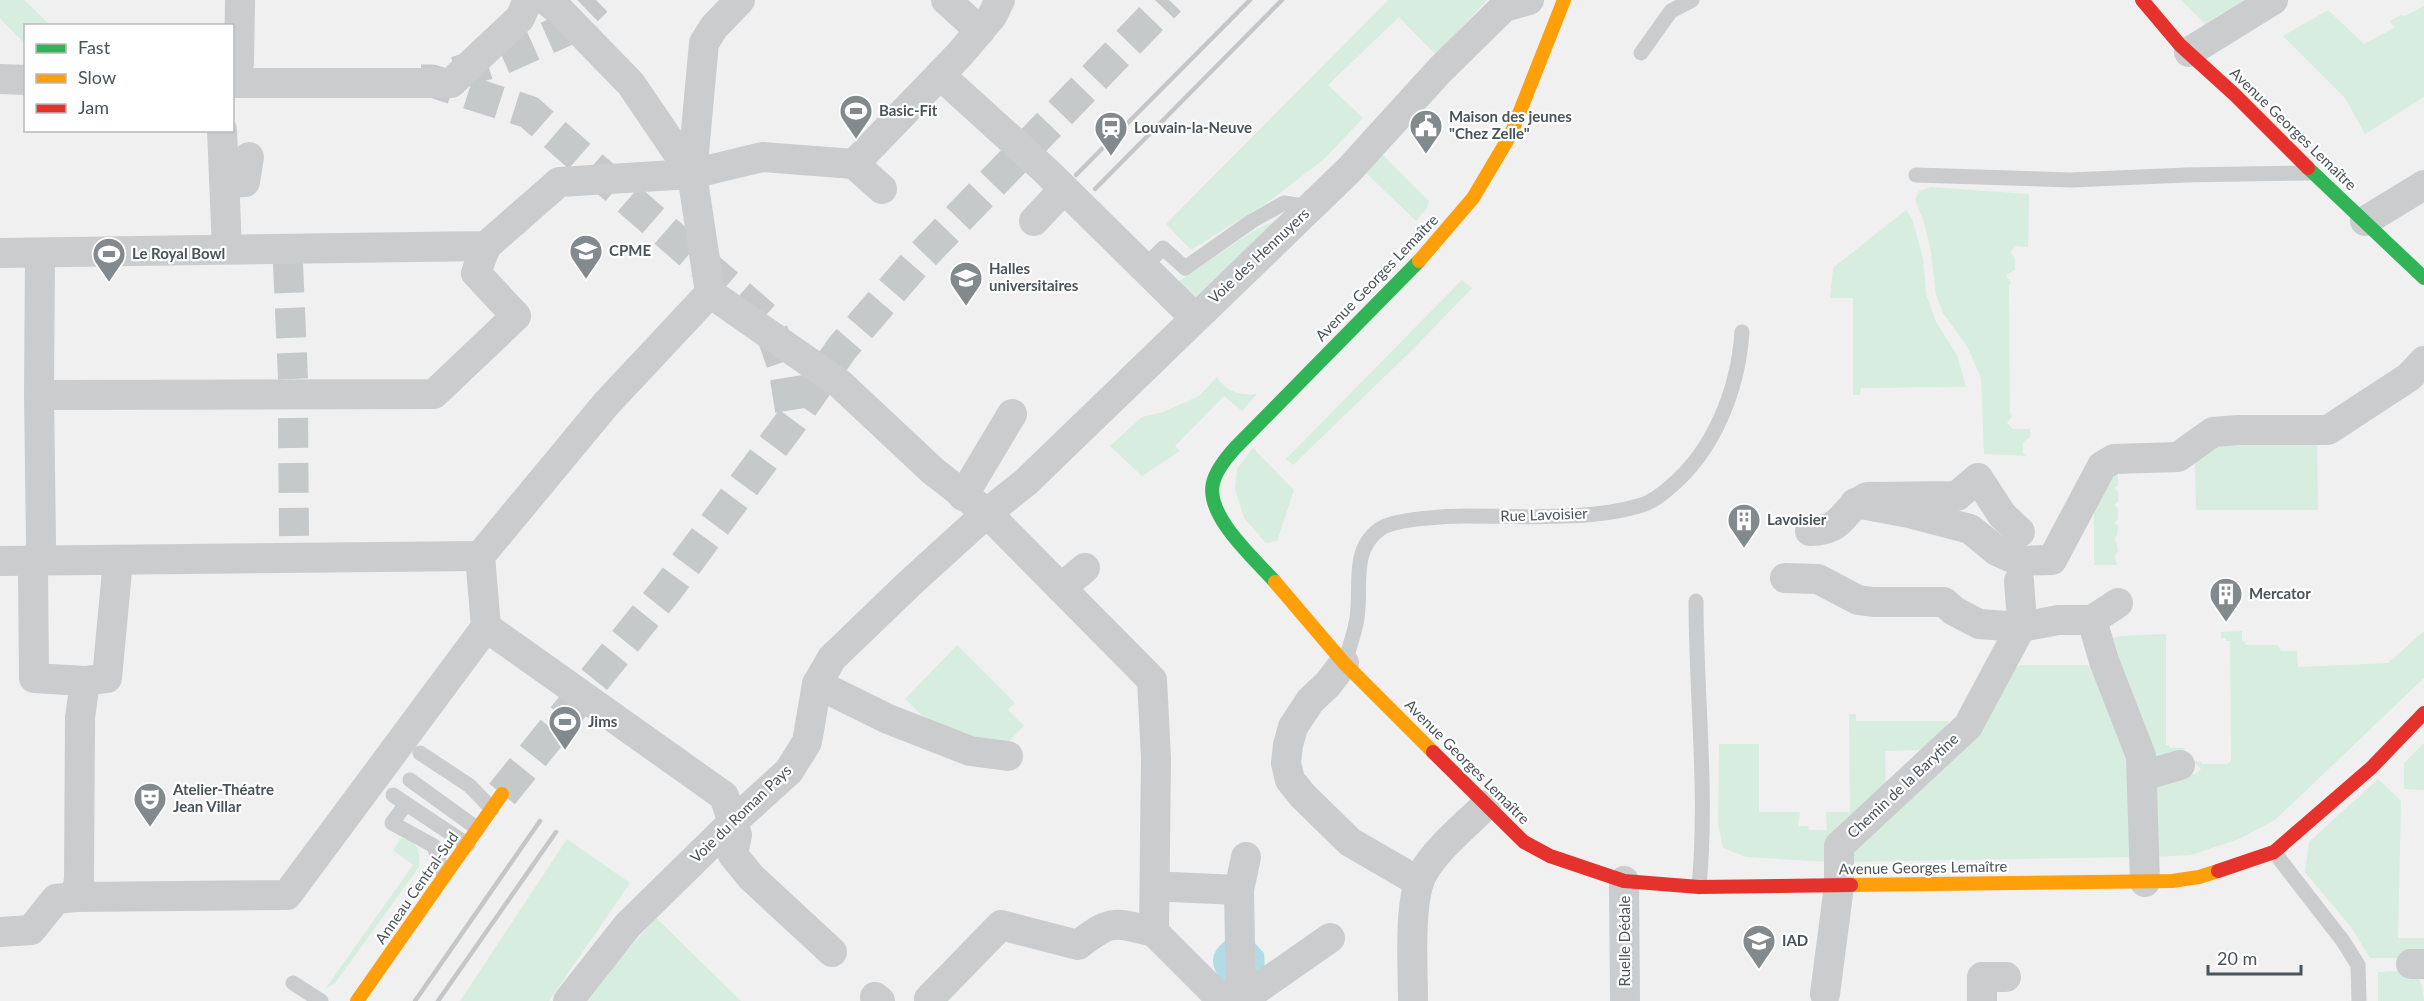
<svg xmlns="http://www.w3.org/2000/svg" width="2424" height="1001" font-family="Lato,sans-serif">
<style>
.green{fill:#d7eddf}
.water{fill:#b1dce6}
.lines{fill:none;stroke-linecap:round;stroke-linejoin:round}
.street-tunnel{stroke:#c6c9ca;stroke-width:30;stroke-dasharray:30 15;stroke-linecap:butt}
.secondary-tunnel{stroke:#c6c9ca;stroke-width:33;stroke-dasharray:33 16;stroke-linecap:butt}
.lane{stroke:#caccce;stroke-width:15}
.street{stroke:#caccce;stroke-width:30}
.fast{stroke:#30b455;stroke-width:14}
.slow{stroke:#ff9f0a;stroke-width:14}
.jam{stroke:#e5322d;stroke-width:14}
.rail{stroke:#c5c6c8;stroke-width:4.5}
.labels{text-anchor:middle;stroke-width:4.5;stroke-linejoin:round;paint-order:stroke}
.poi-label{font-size:15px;font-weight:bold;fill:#49535a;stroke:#fff;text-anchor:start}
.street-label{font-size:15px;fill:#49535a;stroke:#fff}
</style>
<rect width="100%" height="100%" fill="#f0f0f0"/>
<g class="green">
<polygon points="0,0 24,0 50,25 26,26 25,44 0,18"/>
<polygon points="1388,0 1487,0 1436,55 1399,17 1328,85 1363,118 1324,159 1271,200 1191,250 1166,224"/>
<polygon points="2181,0 2244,0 2205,24"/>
<polygon points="2424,6 2424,97 2365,134 2345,98 2283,36 2328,10 2364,44 2394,28 2390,21 2401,15 2405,16"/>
<polygon points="1380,152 1429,201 1427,208 1416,221 1362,169"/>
<polygon points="1931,187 2029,194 2028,247 2016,246 2010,252 2015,258 2015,270 2006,275 2011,283 2009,285 2010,414 2012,416 2007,423 2013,429 2030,429 2030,437 2023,442 2023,453 2026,456 1984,454 1981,378 1968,348 1943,313 1936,295 1931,252 1924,222 1915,200 1919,191"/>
<polygon points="1906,210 1912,219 1923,258 1926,294 1936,322 1957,355 1966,387 1861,388 1860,395 1853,395 1853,298 1830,298 1833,268"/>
<polygon points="1277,220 1190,302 1173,285 1253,231"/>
<polygon points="1462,280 1472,288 1412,350 1293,465 1286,459"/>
<path d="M1217 377C1226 392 1241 396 1257 394L1242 411 1224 396 1175 446 1180 451 1142 476 1110 446 1142 417 1163 412 1199 396Z"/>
<polygon points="2213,440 2317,440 2318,510 2196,510 2195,457"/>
<polygon points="1253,448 1294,490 1277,541 1266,543 1244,518 1235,489 1237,469"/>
<polygon points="2118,471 2118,485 2114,488 2118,492 2118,502 2114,505 2118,509 2118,519 2114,522 2118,526 2117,536 2114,539 2117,544 2118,552 2114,556 2118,565 2094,565 2094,496"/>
<polygon points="2242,631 2242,641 2245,642 2245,645 2278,645 2281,651 2297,651 2298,667 2388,663 2424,631 2424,678 2275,820 2239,839 2191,855 2152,857 2152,776 2196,774 2201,769 2193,761 2201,762 2201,764 2227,764 2231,761 2230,641 2226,641 2226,638 2221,638 2221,632"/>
<polygon points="2166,634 2166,745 2169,745 2170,748 2185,748 2186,752 2176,761 2153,770 2106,640 2121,636"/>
<polygon points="957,645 1015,703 1008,710 1024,726 1006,744 995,747 927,720 905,699"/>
<polygon points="2020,665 2087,665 2104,675 2136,757 2138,857 1847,862 1848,854 2006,676"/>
<polygon points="1849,714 1856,714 1856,721 1948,721 1949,731 1928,750 1885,751 1886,793 1829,862 1746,857 1723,848 1718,825 1719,744 1759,744 1759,812 1800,812 1798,826 1808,826 1809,830 1827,830 1826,812 1850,812"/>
<polygon points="2424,743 2424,790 2404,789 2404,763"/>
<polygon points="2378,779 2401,801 2398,938 2424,938 2424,958 2370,958 2351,927 2305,872 2309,842"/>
<path d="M401 838C418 841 421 852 419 867L335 983 326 988 413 865 393 850Z"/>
<polygon points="567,839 630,883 549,1001 460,1001"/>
<polygon points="656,918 741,1001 587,1001 584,999"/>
<polygon points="2415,970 2422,986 2424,1001 2378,1001 2378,972"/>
</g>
<path class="water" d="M1226 940H1252L1264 953 1265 970 1224 985C1211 967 1207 955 1226 940Z"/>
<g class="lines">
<g class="street-tunnel">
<polyline points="288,263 293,379"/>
<polyline points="293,418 294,536"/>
</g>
<g class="secondary-tunnel">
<polyline points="456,73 500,59 565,30 596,0"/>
<polyline points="421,81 432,81 529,112 768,321 785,369 793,419"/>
<polyline points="502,794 668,588 793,419 842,348 917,261 1169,0"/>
</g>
<g class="lane">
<polyline points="1641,53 1671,11 1692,0"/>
<polyline points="1916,175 2071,180 2186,175 2309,173"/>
<polyline points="1149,262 1163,248 1185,268 1252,221 1284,203 1310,207"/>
<path d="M1696 601C1696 696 1708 791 1699 887"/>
<path d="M1345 662C1349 647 1355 633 1357 618 1362 588 1350 550 1380 529 1395 518 1451 516 1469 516 1524 516 1590 521 1642 505 1652 502 1661 495 1669 488 1714 451 1738 390 1742 332"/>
<polyline points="420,753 470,786 492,809"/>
<polyline points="410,780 478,829"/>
<polyline points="393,795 468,845"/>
<polyline points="406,804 392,823 434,846 444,875"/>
<polyline points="2274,852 2343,941 2358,965 2359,1001"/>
<polyline points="293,983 321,1001"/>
</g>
<g class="street">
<polyline points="546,0 561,12 631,84 692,174"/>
<polyline points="946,0 980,31"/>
<polyline points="2189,52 2273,0"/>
<polyline points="232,70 239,63 240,0"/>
<polyline points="940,75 1046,171 1185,308 1192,321"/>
<polyline points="0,79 26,80"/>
<polyline points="232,83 451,83 520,18 528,0"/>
<polyline points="222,130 227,249"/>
<polyline points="692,174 704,43 714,27 740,0"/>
<polyline points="692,174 762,157 854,164"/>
<polyline points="225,183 245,182 249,157"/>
<polyline points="882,189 854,164 960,54 992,16 1000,0"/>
<polyline points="1034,221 1064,189"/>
<polyline points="2365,221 2424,185"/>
<polyline points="0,253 486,246 559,182 692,174 710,293 839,383 933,471 987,513 1152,680 1156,758 1154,932 1223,1001"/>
<polyline points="40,253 39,395 41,541 40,561 33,569 34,678 85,681 80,718 79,879 76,897"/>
<polyline points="39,395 434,394 516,316 476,273 486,246"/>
<polyline points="963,496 1012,414"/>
<polyline points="1855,503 1909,513 1970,529 1997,551 2019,561 2052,560 2102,466 2114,459 2178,457 2213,432 2238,430 2328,430 2409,377 2424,361"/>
<path d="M1810 531C1846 530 1839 511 1867 497L1957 496 1978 478 2002 515 2020 532"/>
<polyline points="0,561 480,556"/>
<polyline points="1785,578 1818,579 1858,600 1873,602 1944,602 1954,611 1979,624 2021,627 2058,620 2092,620 2118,603"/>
<polyline points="2019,581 2021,608"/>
<polyline points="1061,588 1085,568"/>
<polyline points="2092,620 2104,661 2141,756 2145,882"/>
<polyline points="486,627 724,796 737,835 733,855 751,877 832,952"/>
<polyline points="1344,663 1328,684 1310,701 1293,727 1288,745 1286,763 1290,780 1303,796 1350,842 1419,882"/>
<polyline points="85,681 107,678 118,560"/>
<polyline points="817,684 888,719 970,751 1008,756"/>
<polyline points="2142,776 2180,765"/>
<polyline points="1624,881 1625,1001"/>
<polyline points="1171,887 1239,890"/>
<polyline points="0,932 31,930 56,899 76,897 287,895 486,627 480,556 606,404 710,293"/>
<polyline points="2411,964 2424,964"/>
<polyline points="1825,994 1839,886 1839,846 1968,726 2021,627 2021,617"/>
<polyline points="875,997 880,1001"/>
<path d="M929 999 1001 925 1078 945C1112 919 1113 922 1154 932"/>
<polyline points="1241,999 1239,890 1246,857"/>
<polyline points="568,1001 627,926 734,821 789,771 807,742 817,684 832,658 910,583 987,513 1026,482 1349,170 1440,70 1504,7 1529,0"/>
<polyline points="1240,1001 1330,938"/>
<path d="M1413 1001C1413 970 1408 899 1423 873 1436 849 1466 825 1486 805"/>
<polyline points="1982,1001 1982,977 2006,977"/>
</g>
<g class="fast">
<polyline points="2308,168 2424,278"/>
<path d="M1275 582C1255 559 1205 516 1213 483 1216 470 1226 458 1235 448L1419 261"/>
</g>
<g class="slow">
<polyline points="1419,261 1473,198 1511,134 1564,0"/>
<polyline points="1275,582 1344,663 1433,752"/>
<polyline points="1851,885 2172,881 2199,877 2218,871"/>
<polyline points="357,1001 502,794"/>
</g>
<g class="jam">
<polyline points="2142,0 2180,45 2235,95 2308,168"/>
<polyline points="1433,752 1524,842 1550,856 1624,881 1699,887 1851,885"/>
<polyline points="2218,871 2274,852 2371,768 2424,713"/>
</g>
<g class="rail">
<polyline points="1076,175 1250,0"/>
<polyline points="1095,189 1282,0"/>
<polyline points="415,1001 540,821"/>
<polyline points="438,1001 556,832"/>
</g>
</g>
<defs>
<g id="stadium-pin" transform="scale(1.725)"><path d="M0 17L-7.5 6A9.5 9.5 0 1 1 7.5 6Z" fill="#838a8e" stroke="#fff"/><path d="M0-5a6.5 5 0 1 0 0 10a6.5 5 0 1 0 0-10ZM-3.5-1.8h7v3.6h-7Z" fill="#fff"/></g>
<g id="civic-pin" transform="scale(1.725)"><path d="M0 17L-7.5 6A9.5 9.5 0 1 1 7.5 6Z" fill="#838a8e" stroke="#fff"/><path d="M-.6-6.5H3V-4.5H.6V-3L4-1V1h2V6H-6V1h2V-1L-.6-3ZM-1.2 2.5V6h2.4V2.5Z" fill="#fff"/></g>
<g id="station-pin" transform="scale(1.725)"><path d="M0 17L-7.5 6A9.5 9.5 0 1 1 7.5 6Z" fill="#838a8e" stroke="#fff"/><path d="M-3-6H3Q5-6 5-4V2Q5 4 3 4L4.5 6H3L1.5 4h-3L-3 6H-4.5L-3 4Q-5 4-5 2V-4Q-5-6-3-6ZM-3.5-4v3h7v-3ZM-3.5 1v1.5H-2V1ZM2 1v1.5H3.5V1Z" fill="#fff"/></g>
<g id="university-pin" transform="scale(1.725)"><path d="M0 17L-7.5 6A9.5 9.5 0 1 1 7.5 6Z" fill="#838a8e" stroke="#fff"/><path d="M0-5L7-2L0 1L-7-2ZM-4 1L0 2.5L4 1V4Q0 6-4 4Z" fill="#fff"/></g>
<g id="building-pin" transform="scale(1.725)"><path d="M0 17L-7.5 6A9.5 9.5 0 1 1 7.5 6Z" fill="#838a8e" stroke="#fff"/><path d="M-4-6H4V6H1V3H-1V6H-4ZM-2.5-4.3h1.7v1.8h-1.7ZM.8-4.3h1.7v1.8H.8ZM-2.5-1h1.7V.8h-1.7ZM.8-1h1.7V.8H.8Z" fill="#fff"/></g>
<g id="theatre-pin" transform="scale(1.725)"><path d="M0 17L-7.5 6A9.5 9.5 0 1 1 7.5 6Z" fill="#838a8e" stroke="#fff"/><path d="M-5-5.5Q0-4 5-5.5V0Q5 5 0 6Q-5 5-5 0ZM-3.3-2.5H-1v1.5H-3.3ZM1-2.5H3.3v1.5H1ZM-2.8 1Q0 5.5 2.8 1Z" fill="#fff"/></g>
</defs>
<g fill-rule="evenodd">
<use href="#stadium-pin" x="856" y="111"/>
<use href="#civic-pin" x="1426" y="126"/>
<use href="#station-pin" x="1111" y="128"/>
<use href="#university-pin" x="586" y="251"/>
<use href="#stadium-pin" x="109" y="254"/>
<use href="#university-pin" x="966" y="278"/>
<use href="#building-pin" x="1744" y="520"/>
<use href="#building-pin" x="2226" y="594"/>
<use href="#stadium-pin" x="565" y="722"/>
<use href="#theatre-pin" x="150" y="799"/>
<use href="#university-pin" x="1759" y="941"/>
</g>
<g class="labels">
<g class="poi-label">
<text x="879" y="116">Basic-Fit</text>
<text x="1449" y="122">Maison des jeunes<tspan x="1449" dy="17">"Chez Zelle"</tspan></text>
<text x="1134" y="133">Louvain-la-Neuve</text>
<text x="609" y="256">CPME</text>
<text x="132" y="259">Le Royal Bowl</text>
<text x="989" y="274">Halles<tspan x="989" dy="17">universitaires</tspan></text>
<text x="1767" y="525">Lavoisier</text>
<text x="2249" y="599">Mercator</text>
<text x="588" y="727">Jims</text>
<text x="173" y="795">Atelier-Théatre<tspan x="173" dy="17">Jean Villar</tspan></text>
<text x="1782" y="946">IAD</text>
</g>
<g class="street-label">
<text transform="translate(2293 129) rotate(44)" y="5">Avenue Georges Lemaître</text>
<text transform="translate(1259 256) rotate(-43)" y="5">Voie des Hennuyers</text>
<text transform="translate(1377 278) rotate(-46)" y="5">Avenue Georges Lemaître</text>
<text transform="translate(1544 515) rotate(-2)" y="5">Rue Lavoisier</text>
<text transform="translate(1467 762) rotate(45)" y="5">Avenue Georges Lemaître</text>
<text transform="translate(1903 786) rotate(-43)" y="5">Chemin de la Barytine</text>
<text transform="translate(741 814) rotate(-44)" y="5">Voie du Roman Pays</text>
<text transform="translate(1923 868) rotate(-1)" y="5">Avenue Georges Lemaître</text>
<text transform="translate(417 888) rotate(-55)" y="5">Anneau Central-Sud</text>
<text transform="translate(1625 941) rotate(-90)" y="5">Ruelle Dédale</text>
</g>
</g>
<rect x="24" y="24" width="210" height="108" fill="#ffffff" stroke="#b6babd" stroke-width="1.5"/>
<rect x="36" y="44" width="30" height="9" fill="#30b455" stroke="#b6babd" stroke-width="1.5"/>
<text x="78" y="54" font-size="18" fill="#49535a">Fast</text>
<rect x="36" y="74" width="30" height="9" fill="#ff9f0a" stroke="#b6babd" stroke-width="1.5"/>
<text x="78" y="84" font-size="18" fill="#49535a">Slow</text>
<rect x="36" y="104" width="30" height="9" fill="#e5322d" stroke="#b6babd" stroke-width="1.5"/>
<text x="78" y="114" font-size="18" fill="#49535a">Jam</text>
<path d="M2208 965v9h93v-9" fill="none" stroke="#49535a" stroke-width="3"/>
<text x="2217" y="965" font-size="18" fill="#49535a" stroke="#ffffff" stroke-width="4.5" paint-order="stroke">20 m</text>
</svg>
